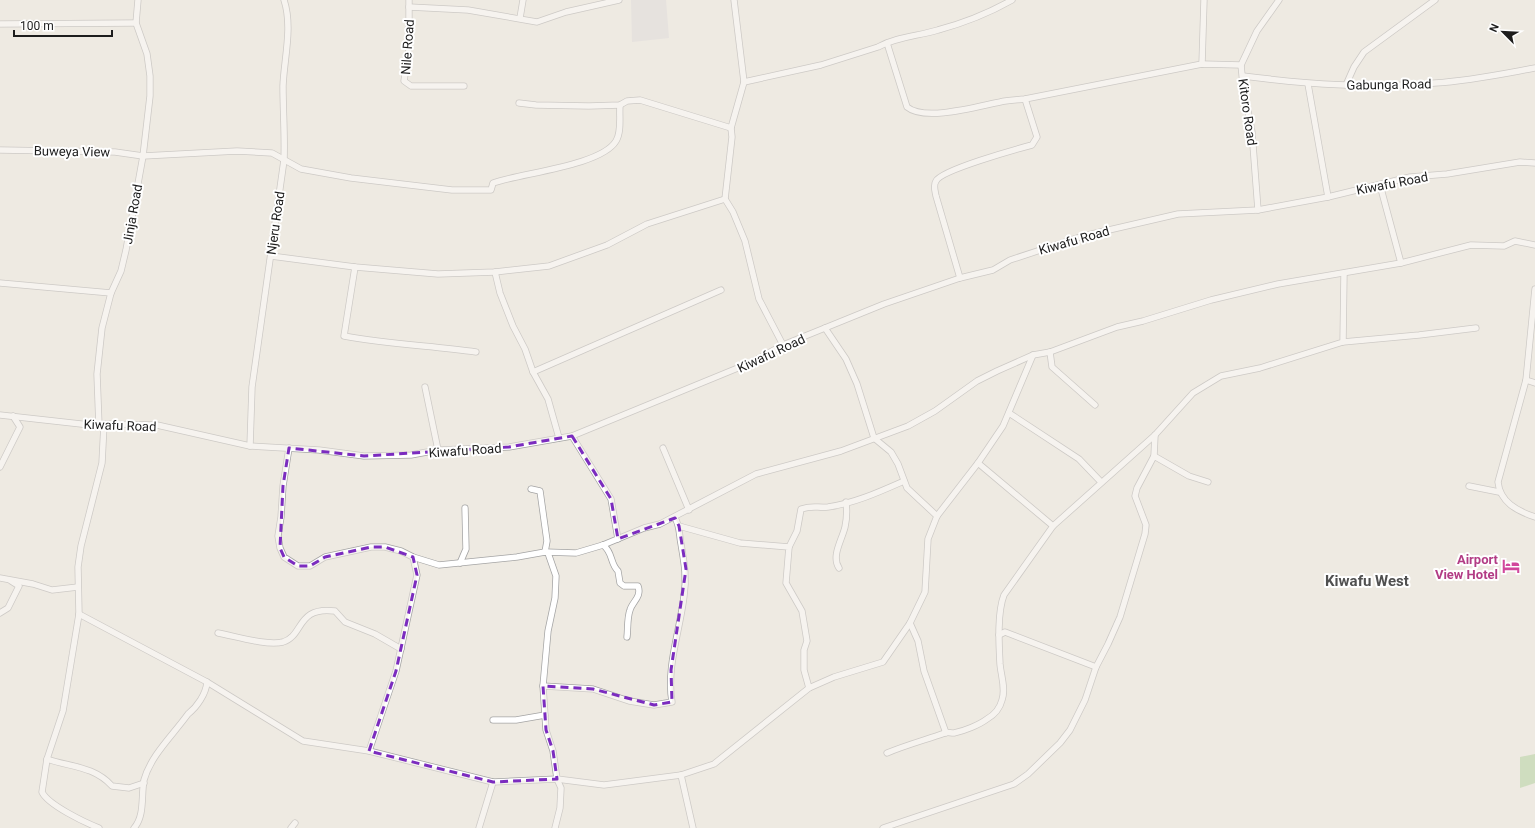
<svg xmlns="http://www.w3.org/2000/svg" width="1535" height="828" font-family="Roboto,sans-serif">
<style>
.residential{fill:#dbd9da}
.forest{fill:#a9cf95}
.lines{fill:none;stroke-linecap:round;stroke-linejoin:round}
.minor-casing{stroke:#a4a4a4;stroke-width:7}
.minor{stroke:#fff;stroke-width:5.5}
.marked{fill:none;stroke:#7b2cbf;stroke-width:3;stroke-dasharray:8 5;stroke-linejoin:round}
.labels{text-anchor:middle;stroke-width:4;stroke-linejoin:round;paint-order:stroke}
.street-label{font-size:13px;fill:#1d1d1d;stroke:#fff}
.hotel-label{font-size:13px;font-weight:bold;fill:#b23c85;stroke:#fff;text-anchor:end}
.quarter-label{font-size:15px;font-weight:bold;fill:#505050;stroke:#fff}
</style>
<rect width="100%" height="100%" fill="#eeeae2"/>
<polygon class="residential" points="631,0 666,0 669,38 632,42"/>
<polygon class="forest" points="1535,754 1535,783 1520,788 1520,757"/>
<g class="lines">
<g class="minor-casing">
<g id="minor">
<polyline points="409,0 409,48 404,81 411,86 464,86"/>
<polyline points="734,0 744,82 731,128 732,137 725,199 733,212 745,241 759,299 783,345"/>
<polyline points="409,7 468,10 537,22 566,12 619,0"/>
<polyline points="520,18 523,0"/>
<polyline points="0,24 136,23"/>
<path d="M887 43 907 107C925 122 979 106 1000 102 1009 100 1017 100 1025 99L1202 64 1241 65"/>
<polyline points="1202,64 1204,0"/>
<path d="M1243 76C1307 84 1371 89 1435 83 1469 81 1502 74 1535 68"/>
<path d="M744 82 821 65 878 47C896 37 918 36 938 30 964 23 989 13 1012 0"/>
<polyline points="1308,84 1328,197"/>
<polyline points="1346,85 1354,67 1364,52 1435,0"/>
<polyline points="519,103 536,105 589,106 620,105 627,101 640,100 731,128"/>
<path d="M0 150 115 152 143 156 237 151 272 153 301 169 351 178 452 190H491L493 183C520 173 601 166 616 141 622 131 619 116 620 105"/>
<polyline points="1380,185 1401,263"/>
<polyline points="1258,210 1252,132 1243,85 1241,65 1257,31 1279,0"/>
<polyline points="271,256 355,267 438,274 495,272 549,266 607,245 647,224 725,199"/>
<path d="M355 267 344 336C388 344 432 346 476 352"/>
<polyline points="495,272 500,293 513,326 525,349 533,372 548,399 559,438"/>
<path d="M960 278 936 196C935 191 933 185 936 181 941 170 1017 149 1032 145L1037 137 1025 99"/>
<polyline points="0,283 111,293"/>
<path d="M1535 289 1526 380 1498 482C1500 502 1517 511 1535 517"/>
<polyline points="825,328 846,359 857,384 874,438 891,452 898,464 907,488 937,516"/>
<polyline points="1343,342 1419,335 1476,328"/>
<polyline points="1050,352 1052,367 1095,405"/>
<polyline points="533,372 721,290"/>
<polyline points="1526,380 1535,383"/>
<polyline points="425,387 438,450"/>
<polyline points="1009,413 1079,459 1101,482"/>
<polyline points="0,415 99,426 104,424 157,425 250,446 319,450 364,456 411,455 438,450 509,447 572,436 750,363 783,345 884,304 960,278 993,270 1010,260 1083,236 1178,214 1258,210 1328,197 1410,177 1447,174 1520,162 1535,163"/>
<polyline points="99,426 97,374 102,328 111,293 121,271 126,250 143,156 150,96 150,76 147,54 136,23 138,0"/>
<polyline points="572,436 611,499 618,539"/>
<path d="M250 446 252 387 284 160C285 136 283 111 283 86 284 59 293 27 284 0"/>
<polyline points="289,448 283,486 281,517 278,536 280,548 284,557 298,566 310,566 325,557 371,547 385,547 401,551 413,557 439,565 517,557 545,552 576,553 603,545 644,528 660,524 756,474 841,451 908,426 935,411 977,381 997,371 1033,355 1050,352 1117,327 1143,321 1211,300 1278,284 1401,263 1471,245 1504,246 1515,241 1535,245"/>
<polyline points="663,448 689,510"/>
<polyline points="1154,456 1189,476 1208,482"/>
<polyline points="978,463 1053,526"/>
<polyline points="0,467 20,427 13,416"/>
<polyline points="1469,486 1499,492"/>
<polyline points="531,489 540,491 547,541 545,552"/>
<polyline points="679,526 740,543 789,547 786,583 802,611 807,641 804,650 804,670 809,688"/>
<path d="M603 545C613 552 610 564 618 571L620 583 624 586H638C642 597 632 602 630 610 627 618 628 629 627 637"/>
<path d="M789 547 797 531 801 509C813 505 817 508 828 507 855 503 879 492 904 481"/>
<polyline points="548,553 556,576 555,598 548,631 543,686 546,730 553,751 557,779 561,788 560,808 555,828"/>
<polyline points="460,563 466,549 465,508"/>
<path d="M839 568C831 556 842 540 845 527 847 518 847 510 846 502"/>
<polyline points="0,578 33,584 52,590 78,587"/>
<polyline points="0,613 8,608 19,586 11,581"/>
<polyline points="79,614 207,682 303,741 369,751 493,782 557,779 604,785 681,775 714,764 809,688 834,677 883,662 910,623"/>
<path d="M218 633C235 636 266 646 283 642 304 636 296 606 335 611L345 622 375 634 401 649"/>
<polyline points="999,635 1005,632 1096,667"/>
<path d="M543 686 593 689 629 701 654 705 672 702C666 667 680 631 684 596 687 577 684 562 681 544 679 534 680 526 675 518"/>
<polyline points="493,720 516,720 545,715"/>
<polyline points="946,733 924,671 918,641 910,623 925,592 928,539 937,516 978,463 1003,426 1033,355"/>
<polyline points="369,751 396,671 417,575 413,557"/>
<path d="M887 753C906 745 925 740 945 733 948 732 950 733 954 733 964 731 979 725 987 719 994 715 1000 708 1002 700 1006 689 1001 676 1000 664 999 645 997 613 1004 595L1053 526 1155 435 1193 393 1221 376 1260 368 1343 342 1344 274"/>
<path d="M47 759C70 767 94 766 112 786L129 788 144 783"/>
<polyline points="681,775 693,828"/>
<path d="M99 828C86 823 48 805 42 792L47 759 63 711 79 614 78 567 81 546 102 463 104 424"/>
<path d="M134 828C145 816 141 795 144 780 151 755 173 735 188 714 197 707 206 694 207 682"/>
<polyline points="291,828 295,823"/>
<polyline points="479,828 493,782"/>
<polyline points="883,828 1014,784 1028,774 1060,743 1070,730 1085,700 1096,667 1108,644 1120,617 1145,534 1146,525 1135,496 1137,488 1154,456 1155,435"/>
</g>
</g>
<use href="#minor" class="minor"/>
</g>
<path d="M0 0H1535V828H0ZM572 436 611 499 618 539 675 518 679 526 686 569 671 670 672 702 654 705 593 689 543 686 546 730 553 751 557 779 493 782 369 751 396 671 417 575 413 557 385 547H371L325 557 310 566H298L284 557 280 548 283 486 289 448 364 456 509 447Z" fill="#eeeae2" fill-opacity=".55" fill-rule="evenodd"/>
<path class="marked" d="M572 436 611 499 618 539 675 518 679 526 686 569 671 670 672 702 654 705 593 689 543 686 546 730 553 751 557 779 493 782 369 751 396 671 417 575 413 557 385 547H371L325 557 310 566H298L284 557 280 548 283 486 289 448 364 456 509 447Z"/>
<defs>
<g id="hotel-bare" transform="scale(1.38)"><path d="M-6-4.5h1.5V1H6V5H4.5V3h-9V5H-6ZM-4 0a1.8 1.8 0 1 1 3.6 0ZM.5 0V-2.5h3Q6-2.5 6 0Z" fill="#d1479c" stroke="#fff" stroke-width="2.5" paint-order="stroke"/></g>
</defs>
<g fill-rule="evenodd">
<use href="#hotel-bare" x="1511" y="566"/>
</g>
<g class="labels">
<g class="street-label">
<text transform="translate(407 47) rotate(-86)" y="5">Nile Road</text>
<text transform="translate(1389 84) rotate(-1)" y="5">Gabunga Road</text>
<text transform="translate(1248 112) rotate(82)" y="5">Kitoro Road</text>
<text transform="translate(72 151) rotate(1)" y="5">Buweya View</text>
<text transform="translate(1392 183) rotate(-11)" y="5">Kiwafu Road</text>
<text transform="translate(132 214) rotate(-80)" y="5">Jinja Road</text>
<text transform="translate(275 223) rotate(-82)" y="5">Njeru Road</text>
<text transform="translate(1074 240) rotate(-16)" y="5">Kiwafu Road</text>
<text transform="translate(771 353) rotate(-25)" y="5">Kiwafu Road</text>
<text transform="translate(120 425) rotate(2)" y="5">Kiwafu Road</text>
<text transform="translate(465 450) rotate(-4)" y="5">Kiwafu Road</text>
</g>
<g class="hotel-label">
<text x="1498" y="564">Airport<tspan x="1498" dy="15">View Hotel</tspan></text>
</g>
<g class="quarter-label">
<text x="1367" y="586">Kiwafu West</text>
</g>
</g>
<g transform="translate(1503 32) rotate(294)" stroke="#ffffff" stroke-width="3" paint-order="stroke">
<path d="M0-3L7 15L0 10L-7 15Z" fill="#1d1d1d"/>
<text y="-6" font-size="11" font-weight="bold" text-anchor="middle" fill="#1d1d1d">N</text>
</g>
<path d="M14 30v6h98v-6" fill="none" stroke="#1d1d1d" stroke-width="2"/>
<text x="20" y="30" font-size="12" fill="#1d1d1d" stroke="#ffffff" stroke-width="3" paint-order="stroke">100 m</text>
</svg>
